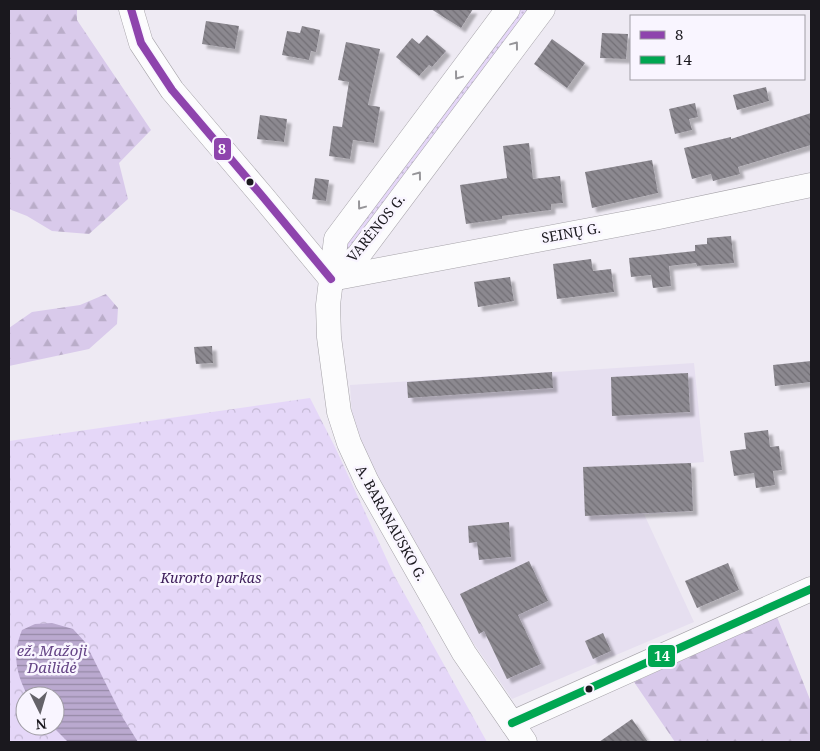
<svg xmlns="http://www.w3.org/2000/svg" width="820" height="751" font-family="'Noto Serif',serif">
<style>
.built{fill:#e6dff0}
.grass{fill:url(#grass-dots)}
.forest{fill:url(#forest-firs)}
.park{fill:url(#park-crowns);fill-rule:evenodd}
.water{fill:url(#water-rules)}
.building{fill:url(#building-back-hatch);filter:url(#shadow)}
.lines{fill:none;stroke-linecap:round;stroke-linejoin:round}
.minor-casing{stroke:#a6a3a9;stroke-width:25}
.minor{stroke:#fcfcfd;stroke-width:24}
.bus-1-casing{stroke:#f9f5ff;stroke-width:11}
.bus-2-casing{stroke:#f9f5ff;stroke-width:11}
.bus-1{stroke:#8e44ad;stroke-width:8}
.bus-2{stroke:#00a651;stroke-width:8}
.oneway{stroke:#969599}
.bus-dot{fill:#1a181e;stroke:#f9f5ff;stroke-width:2}
.labels{text-anchor:middle;stroke-width:5;stroke-linejoin:round;paint-order:stroke}
.street-label{font-size:14px;fill:#1a181e;stroke:#f9f5ff}
.park-label{font-size:14px;font-style:italic;fill:#3c1c59;stroke:#f9f5ff}
.water-label{font-size:15px;font-style:italic;fill:#664687;stroke:#f9f5ff}
.line-badge{stroke:#f9f5ff;stroke-width:2}
.badge-label{font-size:14px;text-anchor:middle;font-weight:bold;fill:#fff}
</style>
<defs>
<pattern id="grass-dots" width="8" height="8" patternUnits="userSpaceOnUse" patternTransform="scale(1.25)"><rect width="8" height="8" fill="#e5d7f8"/><path d="M2 2h.1M6 6h.1" fill="none" stroke="#c4b8d4" stroke-width="1.8" stroke-linecap="round"/></pattern>
<pattern id="forest-firs" width="22" height="20" patternUnits="userSpaceOnUse" patternTransform="scale(1.25)"><rect width="22" height="20" fill="#d9caeb"/><path d="M5 1l3.5 6h-7zM16 11l3.5 6h-7z" fill="#baadc9"/></pattern>
<pattern id="park-crowns" width="20" height="18" patternUnits="userSpaceOnUse" patternTransform="scale(1.25)"><rect width="20" height="18" fill="#e5d7f8"/><path d="M2 6a3 3 0 1 1 6 0M12 15a3 3 0 1 1 6 0" fill="none" stroke="#c4b8d4"/></pattern>
<pattern id="water-rules" width="6" height="5" patternUnits="userSpaceOnUse" patternTransform="scale(1.25)"><rect width="6" height="5" fill="#baa9cf"/><path d="M0 2.5h6" fill="none" stroke="#9689a7"/></pattern>
<pattern id="building-back-hatch" width="6" height="6" patternUnits="userSpaceOnUse" patternTransform="scale(1.25)"><rect width="6" height="6" fill="#8c8990"/><path d="M-1 5l2 2M0 0l6 6M5-1l2 2" fill="none" stroke="#726f75"/></pattern>
<filter id="shadow"><feDropShadow dx="4.5" dy="4.5" stdDeviation="1" flood-color="#0004"/></filter>
</defs>
<rect width="100%" height="100%" fill="#eeeaf3"/>
<polygon class="built" points="694,363 704,462 691,463 693,511 644,514 694,622 512,699 441,596 363,452 352,417 350,385"/>
<polygon class="grass" points="519,9 533,9 346,253 344,243"/>
<g class="forest">
<polygon points="9,9 77,9 77,20 151,130 119,163 128,199 89,234 52,231 27,216 9,209"/>
<polygon points="106,294 118,308 117,324 89,349 9,366 9,328 32,312 80,305"/>
<polygon points="777,617 811,702 811,742 675,742 634,682"/>
</g>
<path class="park" d="M310 398 335 447 394 575 487 742H9V441ZM25 696H55V726H25Z"/>
<path class="water" d="M52 623 73 629 85 642 123 718 138 742H68L52 726H55V696H28C16 674 12 654 22 630L35 624Z"/>
<g class="building">
<polygon points="431,9 473,9 461,28"/>
<polygon points="206,21 239,26 235,49 202,44"/>
<polygon points="302,26 320,30 316,52 311,51 309,60 282,55 287,31 300,33"/>
<polygon points="602,33 628,34 626,59 600,58"/>
<polygon points="427,35 446,51 432,67 429,65 419,76 396,57 412,38 419,44"/>
<polygon points="552,39 585,63 567,88 534,64"/>
<polygon points="346,42 380,49 368,105 380,107 374,143 353,140 350,159 329,156 333,126 342,127 349,82 338,80"/>
<polygon points="766,87 769,101 737,110 733,95"/>
<polygon points="695,103 698,117 689,119 692,130 675,134 669,109"/>
<polygon points="811,113 811,145 738,167 740,174 713,181 711,174 692,179 684,148 731,137 731,139"/>
<polygon points="260,115 287,119 284,142 257,139"/>
<polygon points="529,143 533,179 560,176 563,203 551,204 551,210 502,216 502,219 466,224 460,185 507,178 503,146"/>
<polygon points="652,160 658,193 592,208 585,172"/>
<polygon points="315,178 329,180 326,201 312,199"/>
<polygon points="731,236 734,263 697,266 696,263 669,266 671,286 653,288 651,275 631,277 629,258 695,251 695,245 707,244 707,238"/>
<polygon points="591,259 593,271 611,269 614,292 557,299 553,264"/>
<polygon points="510,277 514,301 478,307 474,282"/>
<polygon points="212,346 213,363 196,364 194,347"/>
<polygon points="811,361 811,382 775,386 773,365"/>
<polygon points="552,372 553,388 408,398 407,382"/>
<polygon points="688,373 690,412 612,416 611,377"/>
<polygon points="768,430 770,447 779,446 782,470 773,471 775,485 756,488 754,473 734,476 730,451 746,449 744,433"/>
<polygon points="691,463 693,511 585,516 583,467"/>
<polygon points="509,522 511,557 479,560 477,542 469,543 468,526"/>
<polygon points="529,561 548,601 518,615 541,664 507,679 484,631 479,634 460,594"/>
<polygon points="728,563 739,590 697,608 685,581"/>
<polygon points="603,633 611,651 593,659 585,641"/>
<polygon points="632,719 648,742 599,742"/>
</g>
<g class="lines">
<g class="minor-casing">
<g id="minor">
<polyline points="131,9 141,43 172,90 263,197 331,279"/>
<polyline points="508,9 336,239 328,305 329,337 339,412 349,443 367,482 464,653 525,742"/>
<polyline points="332,278 358,256 543,9"/>
<polyline points="331,279 659,217 811,185"/>
<polyline points="512,723 811,589"/>
</g>
</g>
<use href="#minor" class="minor"/>
<g class="bus-1-casing">
<polyline id="bus-1" points="131,9 141,43 172,90 263,197 331,279"/>
</g>
<g class="bus-2-casing">
<polyline id="bus-2" points="512,723 811,589"/>
</g>
<use href="#bus-1" class="bus-1"/>
<use href="#bus-2" class="bus-2"/>
</g>
<defs><path id="oneway-chevron" d="M-2-3.5L2.5 0L-2 3.5" fill="none" stroke-width="1.6" stroke-linecap="round" stroke-linejoin="round" transform="scale(1.25)"/></defs>
<g class="oneway">
<use href="#oneway-chevron" transform="translate(515 45) rotate(-53)"/>
<use href="#oneway-chevron" transform="translate(458 76) rotate(127)"/>
<use href="#oneway-chevron" transform="translate(418 175) rotate(-53)"/>
<use href="#oneway-chevron" transform="translate(361 206) rotate(127)"/>
</g>
<g class="bus-dot">
<circle cx="250" cy="182" r="4.5"/>
<circle cx="589" cy="689" r="4.5"/>
</g>
<g class="labels">
<g class="street-label">
<text transform="translate(376 228) rotate(-51)" y="5">VARĖNOS G.</text>
<text transform="translate(571 233) rotate(-10)" y="5">SEINŲ G.</text>
<text transform="translate(391 523) rotate(61)" y="5">A. BARANAUSKO G.</text>
</g>
<g class="park-label">
<text x="211" y="583">Kurorto parkas</text>
</g>
<g class="water-label">
<text x="52" y="656">ež. Mažoji<tspan x="52" dy="17">Dailidė</tspan></text>
</g>
</g>
<g class="line-badge">
<rect x="213" y="137" width="19" height="24" rx="5" fill="#8e44ad"/>
<rect x="647" y="644" width="29" height="24" rx="5" fill="#00a651"/>
</g>
<g class="badge-label">
<text x="222" y="154">8</text>
<text x="662" y="661">14</text>
</g>
<rect width="820" height="751" fill="none" stroke="#1a181e" stroke-width="20"/>
<rect x="630" y="15" width="175" height="65" fill="#f9f5ff" stroke="#a09da5"/>
<rect x="640" y="31" width="25" height="8" fill="#8e44ad" stroke="#a09da5"/>
<text x="675" y="40" font-size="15" fill="#1a181e">8</text>
<rect x="640" y="56" width="25" height="8" fill="#00a651" stroke="#a09da5"/>
<text x="675" y="65" font-size="15" fill="#1a181e">14</text>
<g transform="translate(40 711) rotate(175)"><circle r="24" fill="#f9f5ff" stroke="#a09da5"/>
<path d="M0-4L9 19L0 12L-9 19Z" fill="#646269"/>
<text y="-8" font-size="14" font-weight="bold" text-anchor="middle" fill="#1a181e">N</text>
</g>
</svg>
